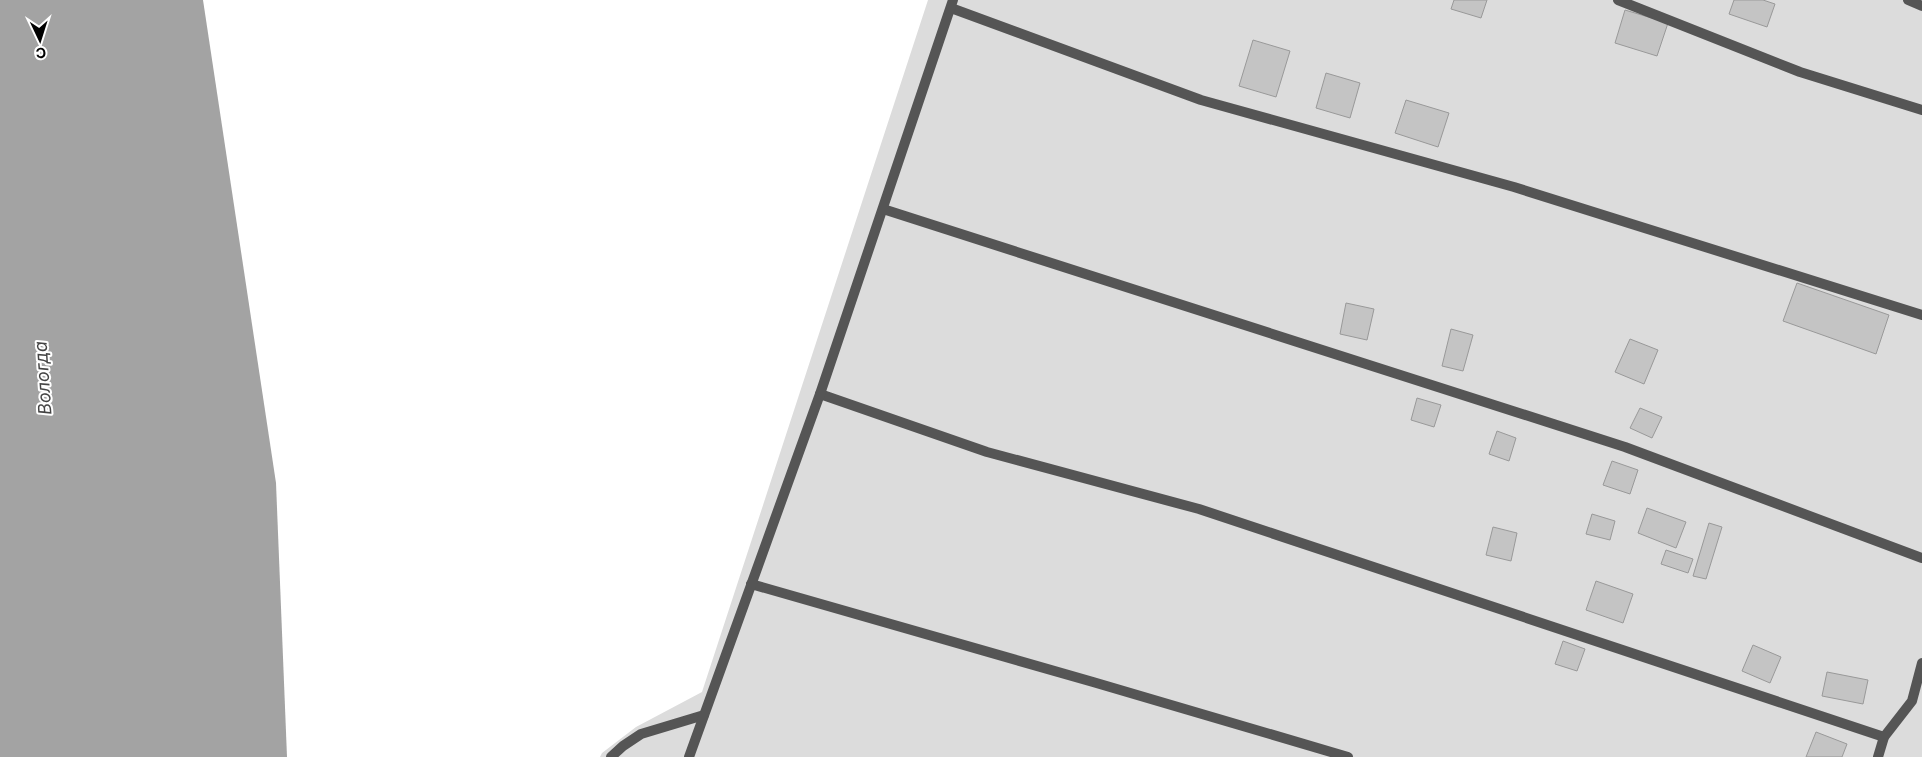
<svg xmlns="http://www.w3.org/2000/svg" width="1922" height="757" font-family="Inter,sans-serif">
<style>
.green{fill:#dcdcdc}
.water{fill:#a3a3a3}
.building{fill:#c4c4c4;stroke:#999}
.lines{fill:none;stroke-linecap:round;stroke-linejoin:round}
.service{stroke:#555;stroke-width:10}
.minor{stroke:#555;stroke-width:10}
.labels{text-anchor:middle;stroke-width:4;stroke-linejoin:round;paint-order:stroke}
.water-label{font-size:18px;font-style:italic;fill:#444;stroke:#fff}
</style>
<rect width="100%" height="100%" fill="#fff"/>
<polygon class="green" points="928,0 1922,0 1922,757 600,757 602,753 636,727 702,692"/>
<polygon class="water" points="0,0 203,0 276,483 287,757 0,757"/>
<g class="building">
<polygon points="1454,0 1487,0 1481,18 1451,9"/>
<polygon points="1734,0 1763,0 1775,4 1767,27 1729,14"/>
<polygon points="1625,10 1668,23 1657,56 1615,43"/>
<polygon points="1253,40 1290,51 1276,97 1239,86"/>
<polygon points="1326,73 1360,83 1350,118 1316,108"/>
<polygon points="1406,100 1449,113 1438,147 1395,133"/>
<polygon points="1797,283 1889,315 1876,354 1783,321"/>
<polygon points="1346,303 1374,309 1367,340 1340,334"/>
<polygon points="1451,329 1473,335 1463,371 1442,366"/>
<polygon points="1630,339 1658,350 1644,384 1615,372"/>
<polygon points="1417,398 1441,405 1434,427 1411,420"/>
<polygon points="1640,408 1662,417 1652,438 1630,428"/>
<polygon points="1497,431 1516,438 1509,461 1489,454"/>
<polygon points="1612,461 1638,470 1630,494 1603,485"/>
<polygon points="1647,508 1686,522 1676,548 1638,533"/>
<polygon points="1592,514 1615,521 1610,540 1586,534"/>
<polygon points="1709,523 1722,527 1706,579 1693,576"/>
<polygon points="1493,527 1517,533 1511,561 1486,555"/>
<polygon points="1666,550 1693,559 1688,573 1661,564"/>
<polygon points="1596,581 1633,594 1623,623 1586,610"/>
<polygon points="1563,641 1585,649 1577,671 1555,664"/>
<polygon points="1753,645 1781,657 1770,683 1742,671"/>
<polygon points="1827,672 1868,680 1863,704 1822,696"/>
<polygon points="1816,732 1847,744 1842,757 1806,757"/>
</g>
<g class="lines">
<g class="service">
<polyline points="1618,0 1800,72 1922,110"/>
<polyline points="1908,0 1922,6"/>
<polyline points="951,8 1201,100 1514,187 1922,315"/>
<polyline points="883,209 1625,447 1922,558"/>
<polyline points="820,394 987,452 1199,509 1884,737"/>
<polyline points="751,584 1093,682 1348,757"/>
<polyline points="611,757 623,746 641,734 704,715"/>
<polyline points="1878,757 1884,737 1912,701 1922,663"/>
</g>
<polyline class="minor" points="689,757 820,394 953,0"/>
</g>
<g class="labels">
<g class="water-label">
<text transform="translate(43 378) rotate(-94)" y="6">Вологда</text>
</g>
</g>
<g transform="translate(40 40) rotate(176)" stroke="#ffffff" stroke-width="4" paint-order="stroke">
<path d="M0-4L9 19L0 12L-9 19Z" fill="#000000"/>
<text y="-8" font-size="14" font-weight="bold" text-anchor="middle" fill="#000000">С</text>
</g>
</svg>
